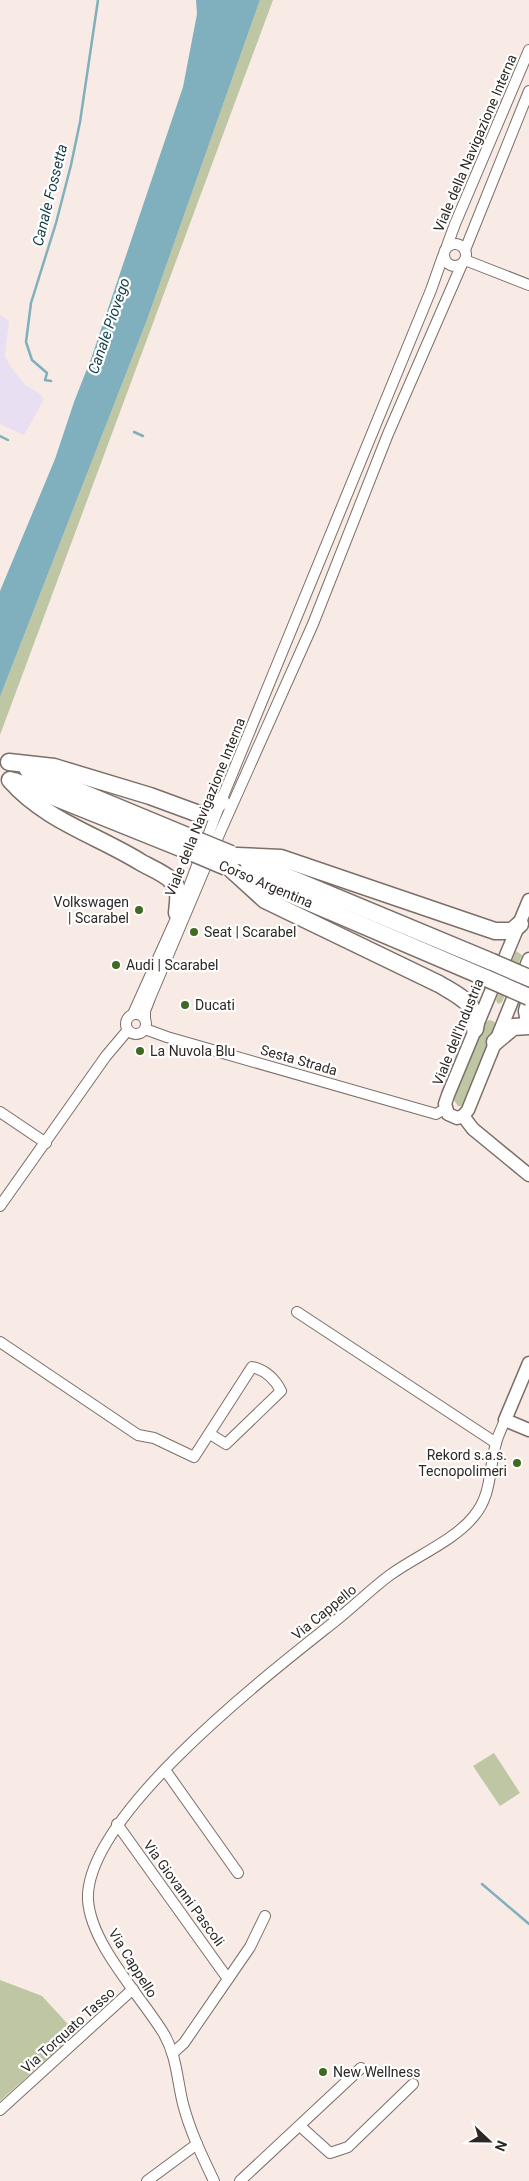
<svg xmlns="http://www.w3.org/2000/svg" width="529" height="2181" font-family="Roboto,sans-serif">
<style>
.commercial{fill:#e9dff3}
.green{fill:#bec6a3}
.water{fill:#80b0bd}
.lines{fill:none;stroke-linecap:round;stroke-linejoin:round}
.stream{stroke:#80b0bd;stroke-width:2.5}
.minor-casing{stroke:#7b6f69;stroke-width:12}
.tertiary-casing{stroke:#7b6f69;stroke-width:15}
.trunk-casing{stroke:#7b6f69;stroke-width:19}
.minor{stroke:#fff;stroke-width:10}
.tertiary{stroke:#fff;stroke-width:12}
.trunk{stroke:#fff;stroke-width:16}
.trunk-bridge-casing{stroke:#7b6f69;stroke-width:19;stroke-linecap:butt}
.trunk-bridge{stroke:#fff;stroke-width:16}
.poi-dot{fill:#406924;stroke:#fff;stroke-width:2}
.labels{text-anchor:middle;stroke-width:4.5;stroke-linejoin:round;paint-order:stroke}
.street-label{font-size:14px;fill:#2d2825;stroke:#fff}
.poi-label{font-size:14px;fill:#2d2825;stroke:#fff;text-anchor:start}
.water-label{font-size:15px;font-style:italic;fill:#133f4a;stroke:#fff}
</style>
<rect width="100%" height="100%" fill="#f8eae4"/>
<polygon class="commercial" points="0,315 9,321 5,356 10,366 25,385 40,394 44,399 24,435 0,424"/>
<g class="green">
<polygon points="260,0 273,0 0,735 0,697 147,320"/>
<polygon points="516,951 522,955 502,1002 498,1004 496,1000"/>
<polygon points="489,1020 493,1021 497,1025 463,1106 458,1106 454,1100 485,1023"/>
<polygon points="494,1753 520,1793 500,1806 473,1766"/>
<polygon points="0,1980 42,1996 76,2033 0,2101"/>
</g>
<polygon class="water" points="196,0 260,0 147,320 0,697 0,591 55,459 74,402 92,356 183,87 197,14"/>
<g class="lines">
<g class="stream">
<polyline points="51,381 45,380 47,373 32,360 26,342 31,303 56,223 71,165 80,122 98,0"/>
<polyline points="134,432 143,436"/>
<polyline points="0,436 8,440"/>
<polyline points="482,1884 529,1924"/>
</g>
<g class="minor-casing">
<g id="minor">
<circle cx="455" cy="255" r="11"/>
<polyline points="447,246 455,224 529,50"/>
<polyline points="465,250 529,91"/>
<polyline points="465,260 529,285"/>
<circle cx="136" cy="1024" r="10"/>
<polyline points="133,1014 183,903 221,801 431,290 443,256"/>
<polyline points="145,1019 145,1011 150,998 221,830 313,624 388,434 462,264"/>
<polyline points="145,1029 167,1037 436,1114 445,1109"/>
<polyline points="0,1112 46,1143"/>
<polyline points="0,1206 106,1056 128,1030"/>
<polyline points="297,1312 496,1443"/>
<path d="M0 1342 138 1435 154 1438 194 1457 252 1367C265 1370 275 1379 281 1391L226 1444 210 1434"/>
<polyline points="165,1770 238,1873"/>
<polyline points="117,1824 228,1979 184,2043 174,2052"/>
<polyline points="228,1979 250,1947 265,1916"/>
<polyline points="0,2110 133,1989"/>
<polyline points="300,2126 330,2153 348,2147 413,2084"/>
<polyline points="147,2181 197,2144"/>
<path d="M214 2181C202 2156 190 2131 183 2104 177 2080 177 2057 164 2034 141 1996 91 1945 88 1900 84 1816 271 1672 334 1622 353 1607 371 1589 390 1575 416 1556 454 1541 474 1516 492 1495 489 1468 496 1443 498 1435 502 1428 505 1420"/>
<polyline points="240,2181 361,2068"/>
</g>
</g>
<g class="tertiary-casing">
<g id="tertiary">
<polyline points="529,900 448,1095 445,1104 448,1114 457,1118 463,1116 468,1110 529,959"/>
<polyline points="463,1116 473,1129 529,1175"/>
<polyline points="529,1363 505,1420 529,1430"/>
</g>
</g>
<g class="trunk-casing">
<g id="trunk">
<polyline points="9,762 54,767 150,796 199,814 210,812 221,801"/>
<polyline points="28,770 192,838"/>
<path d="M10 780C46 821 97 835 142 863 151 868 164 873 172 881 181 890 178 901 177 913"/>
<polyline points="14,781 188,851"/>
<polyline points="237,856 281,858 495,931 512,931 520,924"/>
<polyline points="247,860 492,962"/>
<path d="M231 869 265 900 439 984C457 995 480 1004 475 1029"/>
<polyline points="243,874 486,978"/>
<polyline points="529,1004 527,1011 529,1022"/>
<polyline points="495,1042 513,1027 529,1026"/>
</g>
</g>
<use href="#minor" class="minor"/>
<use href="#tertiary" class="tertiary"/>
<use href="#trunk" class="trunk"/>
<g class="trunk-bridge-casing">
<g id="trunk-bridge">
<polyline points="192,838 231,854"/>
<polyline points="188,851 226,867"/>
<polyline points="492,962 529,978"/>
<polyline points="486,978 529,997"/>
</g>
</g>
<use href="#trunk-bridge" class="trunk-bridge"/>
</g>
<g class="poi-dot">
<circle cx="139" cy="910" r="5"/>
<circle cx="194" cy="932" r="5"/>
<circle cx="116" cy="965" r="5"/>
<circle cx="185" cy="1005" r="5"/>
<circle cx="140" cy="1051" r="5"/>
<circle cx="517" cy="1463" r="5"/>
<circle cx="323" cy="2072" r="5"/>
</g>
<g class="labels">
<g class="street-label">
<text transform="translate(475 143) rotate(-67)" y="5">Viale della Navigazione Interna</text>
<text transform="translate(205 807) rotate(-68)" y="5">Viale della Navigazione Interna</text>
<text transform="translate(266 884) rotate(23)" y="5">Corso Argentina</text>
<text transform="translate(458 1032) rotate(-68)" y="5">Viale dell'Industria</text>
<text transform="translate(299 1060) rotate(16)" y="5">Sesta Strada</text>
<text transform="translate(324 1612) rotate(-39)" y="5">Via Cappello</text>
<text transform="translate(184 1893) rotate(54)" y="5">Via Giovanni Pascoli</text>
<text transform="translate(133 1963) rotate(58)" y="5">Via Cappello</text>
<text transform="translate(68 2030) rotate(-42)" y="5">Via Torquato Tasso</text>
</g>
<g class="poi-label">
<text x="129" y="907" text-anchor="end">Volkswagen<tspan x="129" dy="16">| Scarabel</tspan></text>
<text x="204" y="937">Seat | Scarabel</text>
<text x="126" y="970">Audi | Scarabel</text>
<text x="195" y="1010">Ducati</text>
<text x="150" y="1056">La Nuvola Blu</text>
<text x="507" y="1460" text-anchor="end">Rekord s.a.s.<tspan x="507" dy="16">Tecnopolimeri</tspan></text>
<text x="333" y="2077">New Wellness</text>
</g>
<g class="water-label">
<text transform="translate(50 195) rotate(-76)" y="5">Canale Fossetta</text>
<text transform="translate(109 326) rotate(-71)" y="5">Canale Piovego</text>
</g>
</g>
<g transform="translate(489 2141) rotate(112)" stroke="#ffffff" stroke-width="4" paint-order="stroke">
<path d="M0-4L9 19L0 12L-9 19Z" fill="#2d2825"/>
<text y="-8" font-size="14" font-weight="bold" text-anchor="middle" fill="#2d2825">N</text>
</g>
</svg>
